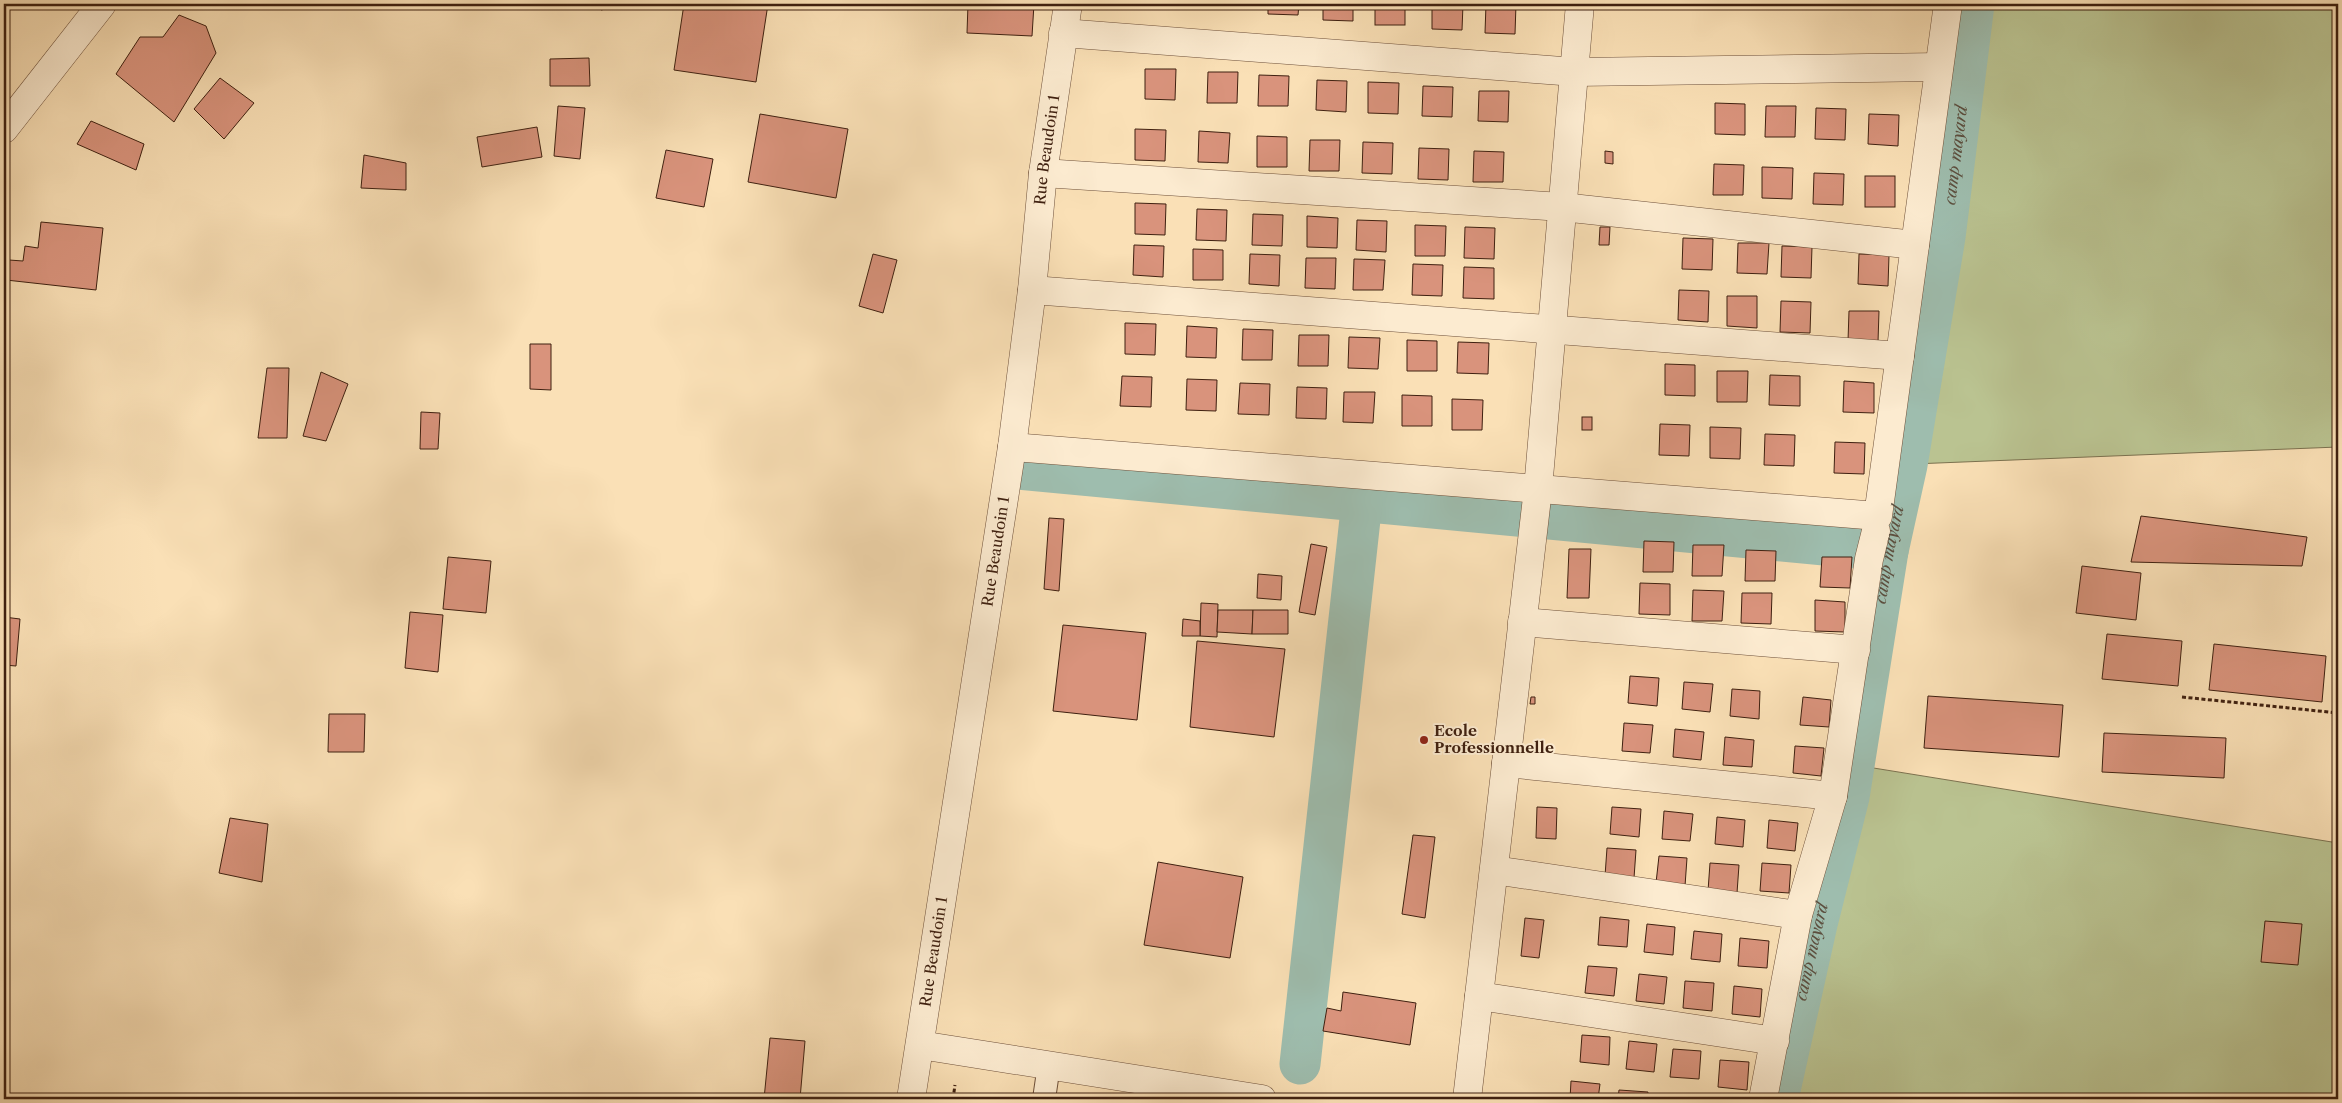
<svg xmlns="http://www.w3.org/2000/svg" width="2342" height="1103" font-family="'Libre Caslon Text',serif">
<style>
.grass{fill:#bac391;stroke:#7c7250}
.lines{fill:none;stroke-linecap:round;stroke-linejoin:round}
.canal{stroke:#9ebdae;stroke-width:41}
.building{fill:#d9937c;stroke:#3f2010}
.service-casing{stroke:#6e503a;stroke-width:24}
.minor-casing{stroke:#6e503a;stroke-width:29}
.path{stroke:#3f2010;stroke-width:3;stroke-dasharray:4 2.5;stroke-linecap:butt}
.service{stroke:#fcebd0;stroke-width:22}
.minor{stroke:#fcebd0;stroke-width:28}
.poi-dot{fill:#8f2418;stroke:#fcebd0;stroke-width:2}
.labels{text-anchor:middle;stroke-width:4;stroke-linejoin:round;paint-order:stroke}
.street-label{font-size:15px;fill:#3f2010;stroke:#fcebd0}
.poi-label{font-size:15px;font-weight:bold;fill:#3f2010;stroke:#fcebd0;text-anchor:start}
.water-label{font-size:16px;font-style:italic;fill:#5c4f3f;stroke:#fcebd0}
</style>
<rect width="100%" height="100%" fill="#fae0b6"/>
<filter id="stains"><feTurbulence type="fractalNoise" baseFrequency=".004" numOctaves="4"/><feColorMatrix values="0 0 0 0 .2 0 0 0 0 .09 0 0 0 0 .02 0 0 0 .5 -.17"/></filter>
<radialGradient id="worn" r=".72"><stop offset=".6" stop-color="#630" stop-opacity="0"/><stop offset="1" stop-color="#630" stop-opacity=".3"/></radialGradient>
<g class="grass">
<polygon points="1965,4 2338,4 2338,447 1913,464"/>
<polygon points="1855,765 2338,843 2338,1099 1790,1099"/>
</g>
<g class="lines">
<g class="canal">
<polyline points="1018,469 1888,551"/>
<polyline points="1300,1064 1362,501"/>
<path id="s1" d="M1778 1099 1817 924 1849 797 1888 551 1907 465 1945 237 1974 4"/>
</g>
</g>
<g class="building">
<polygon points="600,4 630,4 601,10"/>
<polygon points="684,4 768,4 756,82 674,70"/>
<polygon points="968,4 1034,4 1032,36 967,33"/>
<rect x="1154" y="4" width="30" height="2"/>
<polygon points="1213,4 1243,4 1243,9 1213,8"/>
<polygon points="1268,4 1299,4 1298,15 1268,14"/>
<polygon points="1323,4 1353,4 1353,21 1323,20"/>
<rect x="1375" y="4" width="30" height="21"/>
<polygon points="1432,4 1463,4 1462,30 1432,29"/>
<polygon points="1486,4 1516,4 1515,34 1485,33"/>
<polygon points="179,15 206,26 216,53 174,122 116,74 140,37 163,37"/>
<polygon points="589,58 590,86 550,86 550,59"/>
<polygon points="1145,69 1176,69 1175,100 1145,99"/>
<polygon points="1208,72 1238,72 1237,103 1207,103"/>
<polygon points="1259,75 1289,76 1288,106 1258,106"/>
<polygon points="220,78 254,103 224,139 194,109"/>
<polygon points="1317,80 1347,81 1346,112 1316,110"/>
<polygon points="1368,82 1399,83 1398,114 1368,113"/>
<polygon points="1423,86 1453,87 1452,117 1422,116"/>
<polygon points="1479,91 1509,91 1508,122 1478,121"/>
<polygon points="1715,103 1745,104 1745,135 1715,134"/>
<polygon points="558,106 585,108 580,159 554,156"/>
<polygon points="1766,106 1796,106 1795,137 1765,137"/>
<polygon points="1816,108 1846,109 1845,140 1815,139"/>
<polygon points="760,114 848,129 836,198 748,182"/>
<polygon points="1869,114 1899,115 1898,146 1868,144"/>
<polygon points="91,121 144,144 136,170 77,144"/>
<polygon points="537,127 542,157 482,167 477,137"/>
<polygon points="1135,129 1166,130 1165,161 1135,160"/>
<polygon points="1199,131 1230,133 1228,163 1198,162"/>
<polygon points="1257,136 1287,137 1287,167 1257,167"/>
<polygon points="1310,140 1340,140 1339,171 1309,171"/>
<polygon points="1363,142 1393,143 1392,174 1362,173"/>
<polygon points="1419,148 1449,149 1448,180 1418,179"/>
<polygon points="666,150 713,159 704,207 656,198"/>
<polygon points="1474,151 1504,152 1503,182 1473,182"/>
<polygon points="1605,151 1613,152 1613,164 1605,163"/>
<polygon points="364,155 406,163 406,190 361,188"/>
<polygon points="1714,164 1744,165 1743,195 1713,195"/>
<polygon points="1762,167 1793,168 1792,199 1762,198"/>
<polygon points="1814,173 1844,174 1843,205 1813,204"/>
<rect x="1865" y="176" width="30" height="31"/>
<polygon points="1135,203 1166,204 1165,235 1135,234"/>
<polygon points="1197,209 1227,210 1226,241 1196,240"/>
<polygon points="1253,214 1283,215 1282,246 1252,245"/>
<polygon points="1307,216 1338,218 1337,248 1307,247"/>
<polygon points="1357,220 1387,221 1386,252 1356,250"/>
<polygon points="41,222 103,228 96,290 6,280 9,260 23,261 25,246 38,248"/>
<polygon points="1415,225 1446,226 1445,256 1415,256"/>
<polygon points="1465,227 1495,228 1494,259 1464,258"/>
<polygon points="1600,227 1610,227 1609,245 1599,245"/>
<polygon points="1683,238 1713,239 1712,270 1682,269"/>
<polygon points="1738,243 1769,243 1767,274 1737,273"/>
<polygon points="1134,245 1164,246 1163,277 1133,275"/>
<polygon points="1782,246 1812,247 1811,278 1781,277"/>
<polygon points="1193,249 1223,250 1223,280 1193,280"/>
<polygon points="873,254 897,260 883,313 859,306"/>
<polygon points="1250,254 1280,255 1279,286 1249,284"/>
<polygon points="1859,254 1889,255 1888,286 1858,284"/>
<polygon points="1306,258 1336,258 1335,289 1305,288"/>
<polygon points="1354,259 1385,260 1383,290 1353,290"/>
<polygon points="1413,264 1443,265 1442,296 1412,295"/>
<polygon points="1464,267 1494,268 1494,299 1463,298"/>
<polygon points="1679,290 1709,291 1708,322 1678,320"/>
<polygon points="1727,296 1757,296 1757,328 1727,326"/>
<polygon points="1781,301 1811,302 1810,333 1780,332"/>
<polygon points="1849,311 1879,311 1878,342 1848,341"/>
<polygon points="1125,323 1156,324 1155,355 1125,354"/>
<polygon points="1187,326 1217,328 1216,358 1186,357"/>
<polygon points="1243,329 1273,330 1272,360 1242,360"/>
<polygon points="1299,335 1329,335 1328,366 1298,366"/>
<polygon points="1349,337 1380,338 1378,369 1348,368"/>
<polygon points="1407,340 1437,341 1437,371 1407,371"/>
<polygon points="1458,342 1489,343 1488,374 1457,373"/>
<polygon points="530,344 551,344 551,390 530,389"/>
<polygon points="1665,364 1695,365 1695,396 1665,395"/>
<polygon points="267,368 289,368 287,438 258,438"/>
<polygon points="1717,371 1748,371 1747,402 1717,402"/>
<polygon points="321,372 348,384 326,441 303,436"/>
<polygon points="1770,375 1800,376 1800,406 1769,405"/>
<polygon points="1122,376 1152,377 1151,407 1120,406"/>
<polygon points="1187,379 1217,380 1216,411 1186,410"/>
<polygon points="1844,381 1874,383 1874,413 1843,412"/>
<polygon points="1240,383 1270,384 1269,415 1238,414"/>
<polygon points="1297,387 1327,388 1326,419 1296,418"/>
<polygon points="1344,392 1375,392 1373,423 1343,422"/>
<polygon points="1402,395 1432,396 1432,426 1402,426"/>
<polygon points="1452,399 1483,400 1482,430 1452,430"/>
<polygon points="421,412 440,413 438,449 420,449"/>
<rect x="1582" y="417" width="10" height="13"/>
<polygon points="1660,424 1690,425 1689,456 1659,455"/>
<polygon points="1710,427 1741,428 1740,459 1710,458"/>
<polygon points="1765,434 1795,435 1794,466 1764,465"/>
<polygon points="1835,442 1865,443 1864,474 1834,473"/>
<polygon points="2141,516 2307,537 2302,566 2131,562"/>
<polygon points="1049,518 1064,519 1059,591 1044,589"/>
<polygon points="1644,541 1674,542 1673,572 1643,572"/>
<polygon points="1311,544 1327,547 1315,615 1299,612"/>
<polygon points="1693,545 1724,545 1722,576 1692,576"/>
<polygon points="1569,549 1591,549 1589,598 1567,598"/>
<polygon points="1746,550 1776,551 1775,581 1745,581"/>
<polygon points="448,557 491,561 486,613 443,609"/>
<polygon points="1822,557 1852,557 1850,588 1820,587"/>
<polygon points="2082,566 2141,573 2136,620 2076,613"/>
<polygon points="1258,574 1282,576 1281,600 1257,598"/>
<polygon points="1640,583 1670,584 1670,615 1639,614"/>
<polygon points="1693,590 1724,591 1722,621 1692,621"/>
<polygon points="1742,593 1772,593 1771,624 1741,623"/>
<polygon points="1815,600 1845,602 1845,632 1815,631"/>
<polygon points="1201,603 1218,604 1217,637 1200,636"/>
<polygon points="1218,610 1253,610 1252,634 1217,632"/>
<polygon points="1253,610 1288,610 1288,634 1252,634"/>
<polygon points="410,612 443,615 438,672 405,668"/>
<polygon points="4,617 20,619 16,666 4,665"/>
<polygon points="1183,619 1200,621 1200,636 1182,636"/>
<polygon points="1063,625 1146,633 1137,720 1053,711"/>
<polygon points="2107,634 2182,641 2178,686 2102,679"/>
<polygon points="1197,641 1285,649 1274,737 1190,727"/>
<polygon points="2214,644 2326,656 2322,702 2209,690"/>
<polygon points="1630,676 1659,678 1657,706 1628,703"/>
<polygon points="1684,682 1713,684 1710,712 1682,709"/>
<polygon points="1732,689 1760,691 1759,719 1730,716"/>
<polygon points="1928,696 2063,705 2059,757 1924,748"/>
<polygon points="1531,697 1535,697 1535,704 1530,704"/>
<polygon points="1803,697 1831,700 1829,727 1800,725"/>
<polygon points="329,714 365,714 364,752 328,752"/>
<polygon points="1624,723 1653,725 1650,753 1622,751"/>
<polygon points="1675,729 1704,732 1701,760 1673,757"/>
<polygon points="2104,733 2226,738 2224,778 2102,772"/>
<polygon points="1725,737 1754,740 1752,767 1723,765"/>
<polygon points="1795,746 1824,748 1821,776 1793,773"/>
<polygon points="1537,807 1557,808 1556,839 1536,838"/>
<polygon points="1612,807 1641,809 1639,837 1610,834"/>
<polygon points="1664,811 1693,814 1690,841 1662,839"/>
<polygon points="1717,817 1745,820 1743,847 1715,844"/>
<polygon points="230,818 268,824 262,882 219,873"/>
<polygon points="1769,820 1798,823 1795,851 1767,848"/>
<polygon points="1413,835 1435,837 1425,918 1402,914"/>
<polygon points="1607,848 1636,850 1634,878 1605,876"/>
<polygon points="1659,856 1687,858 1685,886 1656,883"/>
<polygon points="1158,862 1243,877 1230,958 1144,945"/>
<polygon points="1710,863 1739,865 1737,893 1708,891"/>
<polygon points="1762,863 1791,865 1789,893 1760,891"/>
<polygon points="1600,917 1629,920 1627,947 1598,945"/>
<polygon points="1525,918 1544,920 1539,958 1521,956"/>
<polygon points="2265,921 2302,924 2298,965 2261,962"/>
<polygon points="1647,924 1675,927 1673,955 1644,952"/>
<polygon points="1694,931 1722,934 1720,962 1691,959"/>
<polygon points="1740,938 1769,941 1767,968 1738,966"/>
<polygon points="1588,966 1617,968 1614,996 1585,993"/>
<polygon points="1639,974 1667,977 1664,1004 1636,1001"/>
<polygon points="1685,981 1714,983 1712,1011 1683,1008"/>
<polygon points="1734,986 1762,989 1760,1017 1732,1014"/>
<polygon points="1343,992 1416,1003 1410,1045 1323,1031 1327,1008 1341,1011"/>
<polygon points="1582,1035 1610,1037 1609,1065 1580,1062"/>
<polygon points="770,1038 805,1041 800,1099 764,1099"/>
<polygon points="1629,1041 1657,1044 1654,1072 1626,1069"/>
<polygon points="1673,1049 1701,1051 1699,1079 1670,1077"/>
<polygon points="1720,1060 1749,1062 1747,1090 1718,1087"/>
<polygon points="1571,1081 1600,1084 1598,1099 1570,1099"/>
<polygon points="1619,1090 1648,1092 1647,1099 1618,1099"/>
</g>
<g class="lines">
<g class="service-casing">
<polyline id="service" points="1044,1099 1049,1065"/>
</g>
<g class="minor-casing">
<g id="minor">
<polyline points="1063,33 1575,72 1939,67"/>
<polyline points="4,129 102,4"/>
<polyline points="1043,173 1562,207 1915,245"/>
<polyline points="1032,290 1900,356"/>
<polyline points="1012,447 1878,516 1948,4"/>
<polyline points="1522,622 1856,650"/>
<polyline points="1506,763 1833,796"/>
<polyline points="1494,870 1798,915"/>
<polyline points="1479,996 1775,1041"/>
<polyline points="920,1045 1262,1099"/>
<path id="s2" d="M911 1099 1012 447 1032 290 1043 173 1068 4"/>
<polyline points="1467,1099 1538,489 1580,4"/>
<polyline points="1763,1099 1798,915 1833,796 1869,559 1876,531"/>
</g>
</g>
<g class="path">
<polyline points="2182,697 2338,713"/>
<polyline points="953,1099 955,1085"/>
</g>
<use href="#service" class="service"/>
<use href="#minor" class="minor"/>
</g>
<circle class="poi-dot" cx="1424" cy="740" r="5"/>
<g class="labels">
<g class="street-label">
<text dy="5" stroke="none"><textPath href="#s2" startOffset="959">Rue Beaudoin 1</textPath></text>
<text dy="5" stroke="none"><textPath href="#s2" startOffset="554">Rue Beaudoin 1</textPath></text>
<text dy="5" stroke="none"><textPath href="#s2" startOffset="149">Rue Beaudoin 1</textPath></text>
</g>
<g class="poi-label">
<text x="1434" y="736">Ecole<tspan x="1434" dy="17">Professionnelle</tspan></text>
</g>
<g class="water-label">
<text dy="6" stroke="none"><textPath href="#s1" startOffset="961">camp mayard</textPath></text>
<text dy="6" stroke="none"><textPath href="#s1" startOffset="556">camp mayard</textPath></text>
<text dy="6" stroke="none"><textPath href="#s1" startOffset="151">camp mayard</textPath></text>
</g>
</g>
<rect width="2342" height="1103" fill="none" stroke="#fae0b6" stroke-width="20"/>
<rect x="5" y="5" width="2332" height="1093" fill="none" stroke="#3f2010" stroke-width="2.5"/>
<rect x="10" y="10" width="2322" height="1083" fill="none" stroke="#3f2010"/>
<rect width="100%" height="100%" filter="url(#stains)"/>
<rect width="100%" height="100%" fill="url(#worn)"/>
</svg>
